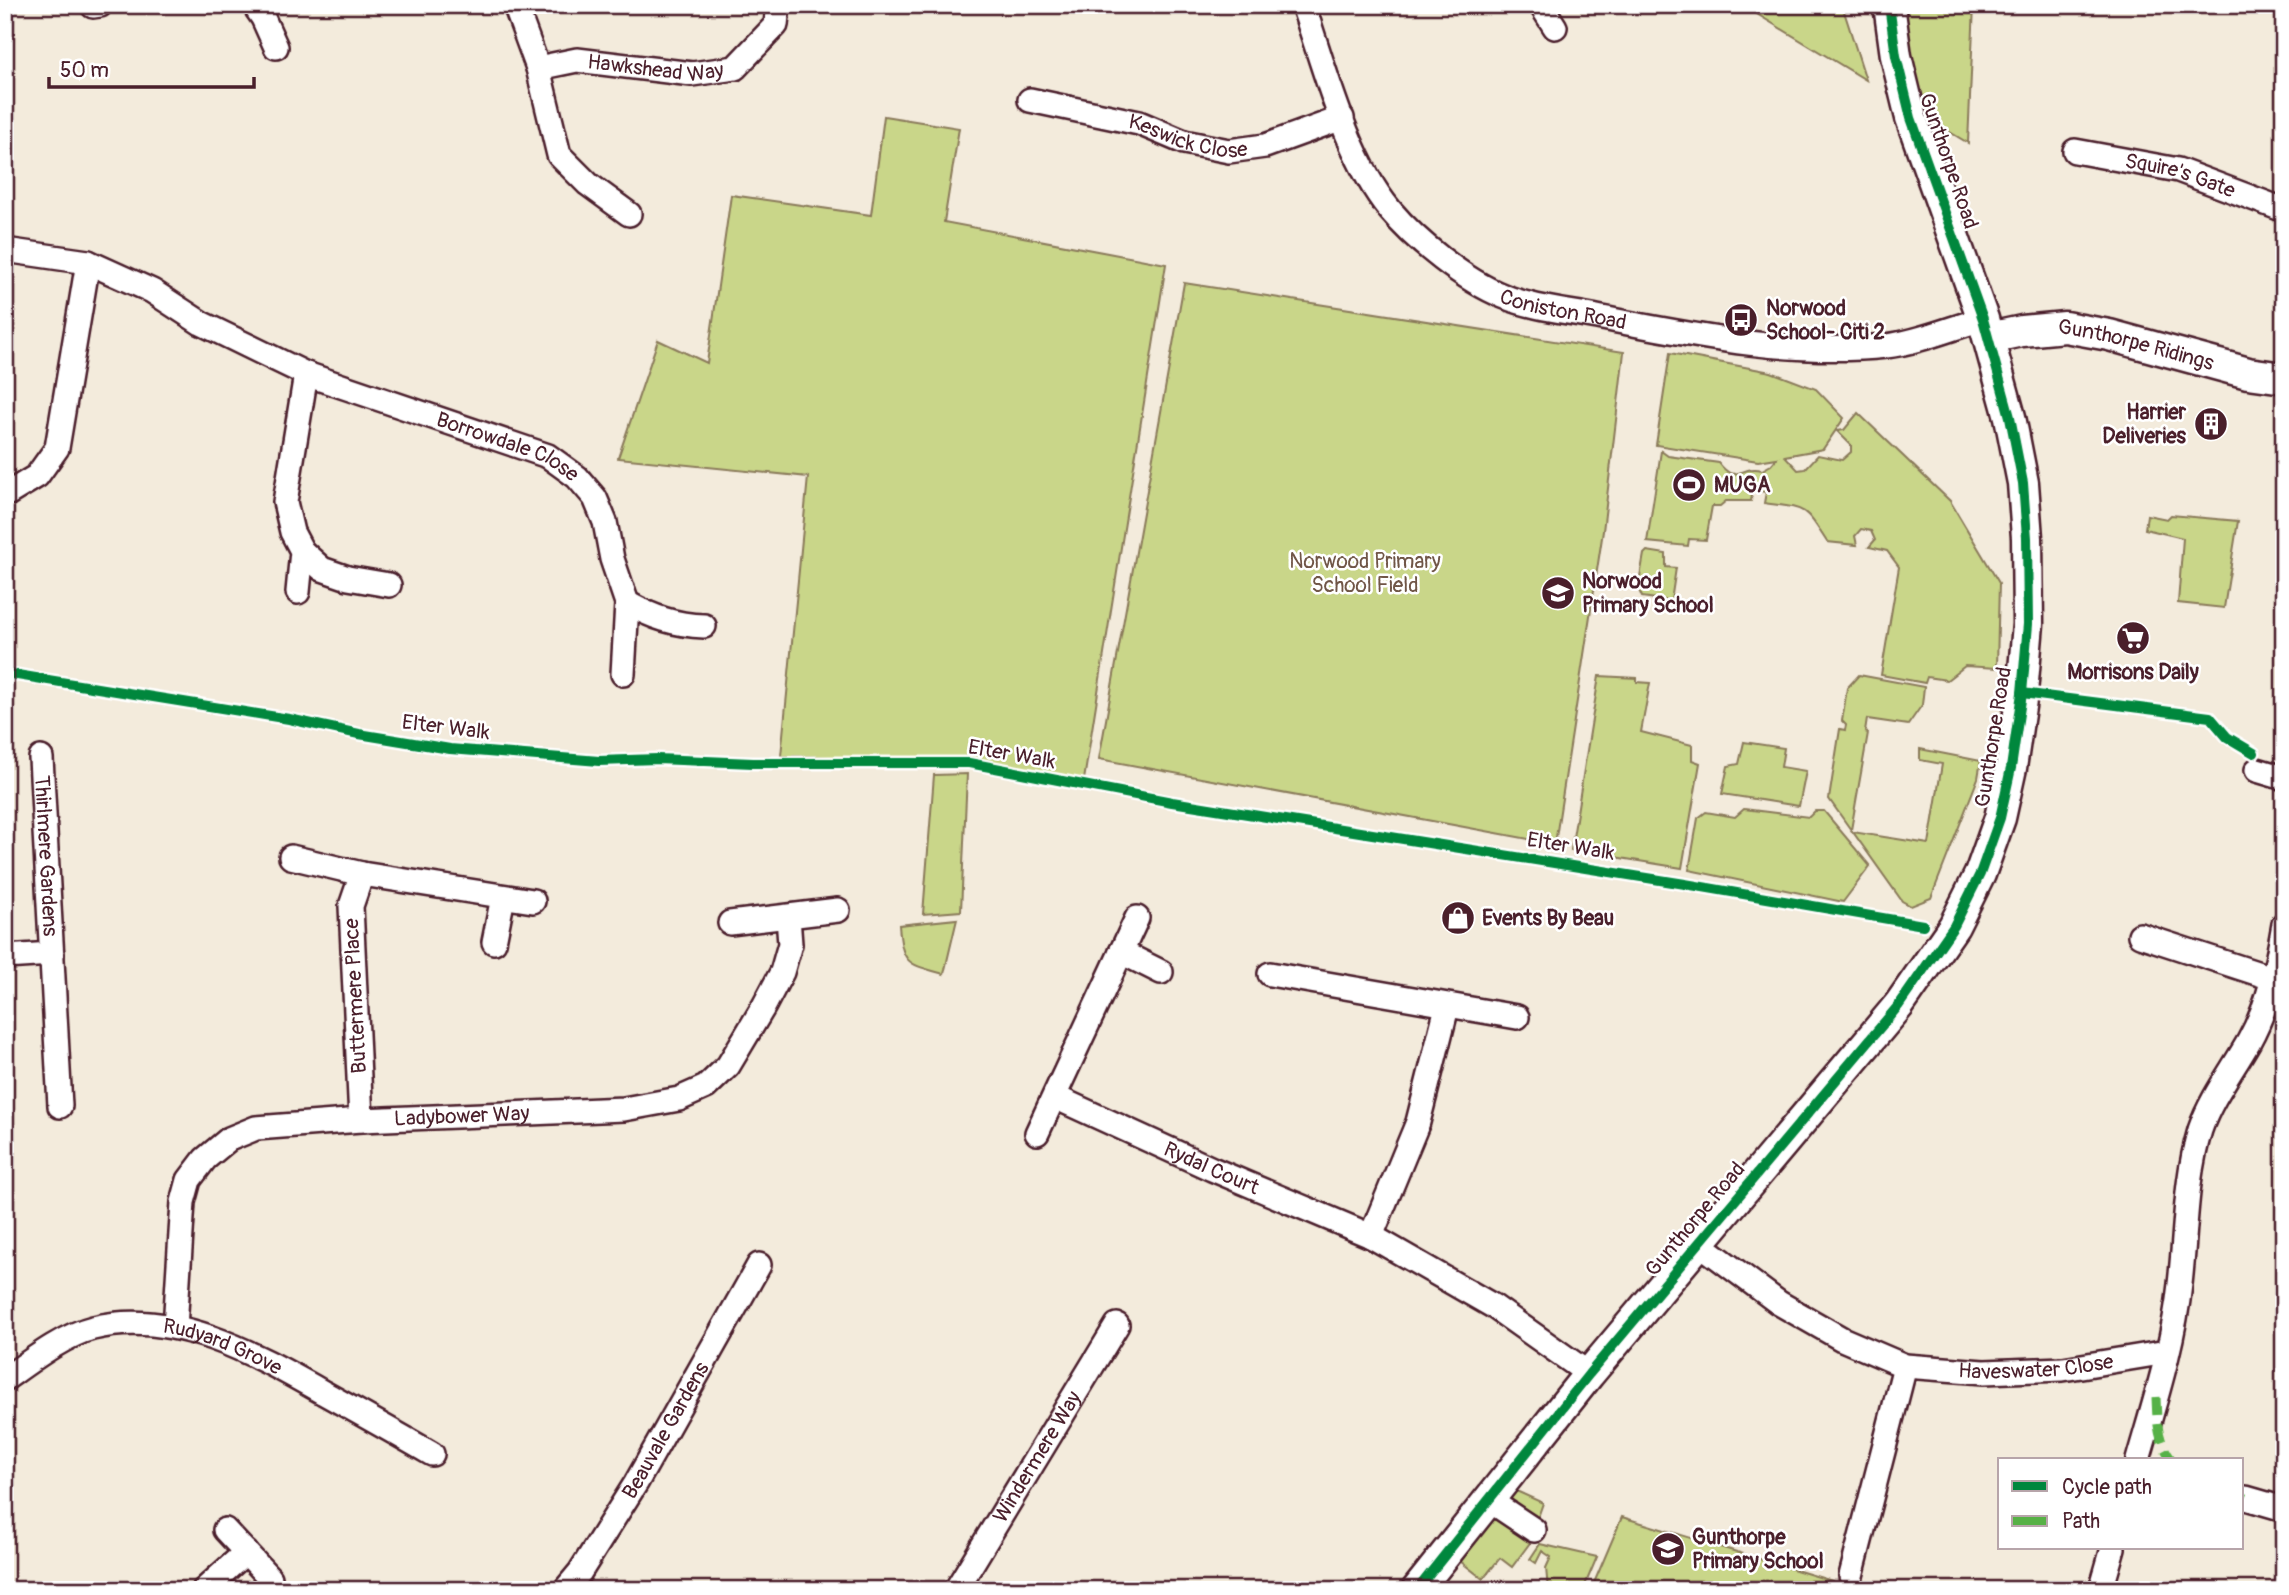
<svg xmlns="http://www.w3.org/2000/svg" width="2289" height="1595" font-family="Pangolin,sans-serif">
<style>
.green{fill:#c9d689;stroke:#8a7a5a;stroke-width:2}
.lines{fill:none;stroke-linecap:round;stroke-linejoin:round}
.minor-casing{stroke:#4a1f2b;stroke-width:28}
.tertiary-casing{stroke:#4a1f2b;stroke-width:35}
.minor{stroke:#fff;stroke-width:23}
.tertiary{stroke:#fff;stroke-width:30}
.quiet{stroke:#57b146;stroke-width:9;stroke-dasharray:18 9;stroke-linecap:butt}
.cycleway-casing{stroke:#fff;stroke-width:15}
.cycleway{stroke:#00873e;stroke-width:10}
.labels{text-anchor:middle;stroke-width:5;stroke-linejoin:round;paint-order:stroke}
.street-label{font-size:21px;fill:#4a1f2b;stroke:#fff}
.poi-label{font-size:21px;font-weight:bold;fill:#4a1f2b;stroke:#fff;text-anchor:start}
.park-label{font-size:21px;fill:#705647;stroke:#fff}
</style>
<rect width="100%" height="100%" fill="#f3ebdc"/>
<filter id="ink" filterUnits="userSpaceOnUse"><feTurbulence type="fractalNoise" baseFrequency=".0143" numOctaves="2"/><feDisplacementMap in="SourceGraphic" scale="14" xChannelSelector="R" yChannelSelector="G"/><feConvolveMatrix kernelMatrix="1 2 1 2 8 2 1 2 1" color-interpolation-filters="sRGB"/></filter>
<g filter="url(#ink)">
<g class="green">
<polygon points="1742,5 1842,5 1866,80"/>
<polygon points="1903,5 1974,5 1968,143 1920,114"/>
<polygon points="884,116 959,128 944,222 1166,264 1084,780 977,760 781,756 808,477 618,458 658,340 707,363 731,195 871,215"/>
<polygon points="1184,283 1624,352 1603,531 1555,844 1099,759"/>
<path d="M1670 353 1771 372 1816 389 1844 418 1823 449 1785 456 1798 470 1805 469 1818 455 1842 460 1851 452V445L1837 431 1844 430 1858 413 1950 501 1999 583 1997 668 1965 666 1947 680 1927 677 1925 683 1881 675 1899 567 1887 551 1869 547 1875 540 1871 531 1861 529 1855 536 1857 545 1827 542C1803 505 1807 509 1764 503L1766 492 1753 490 1751 501H1726L1720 506H1712L1706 540 1689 539 1688 546 1647 542 1661 451 1668 456 1719 463C1736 486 1742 464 1762 470L1771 465 1777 458 1758 461 1656 445Z"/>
<polygon points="2147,515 2167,519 2171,515 2238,521 2224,608 2178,603 2183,538 2145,529"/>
<polygon points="1647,551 1666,554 1666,567 1676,568 1671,601 1642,597 1638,588 1644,554"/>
<polygon points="1859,675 1924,687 1922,705 1908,725 1867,719 1865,732 1868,733 1851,830 1829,799 1840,729 1845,730 1846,725 1842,721 1847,688"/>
<polygon points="1599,676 1637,678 1637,682 1650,683 1641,732 1692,745 1692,760 1700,763 1682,868 1571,850"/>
<polygon points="1744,742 1784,748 1781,767 1806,771 1799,806 1722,794 1728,766 1739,764"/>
<polygon points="1920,749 1981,761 1978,778 1931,898 1911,906 1902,901 1853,832 1929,844 1942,764 1920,760"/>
<polygon points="967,774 961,911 923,914 934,775"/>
<polygon points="1744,809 1809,817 1815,811 1824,811 1870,866 1843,902 1689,870 1698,818 1706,812 1735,817"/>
<path d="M957 919 944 974C908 964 902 965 899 925Z"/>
<polygon points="1514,1490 1543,1503 1537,1520 1508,1503"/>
<polygon points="1497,1513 1532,1540 1512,1567 1500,1558 1483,1579 1460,1561"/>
<polygon points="1622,1517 1832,1581 1829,1590 1591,1590"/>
<polygon points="1540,1544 1597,1557 1583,1590 1548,1590 1546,1568 1551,1557 1542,1551 1536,1563 1530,1559"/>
</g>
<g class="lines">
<g class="minor-casing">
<g id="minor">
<polyline points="254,5 263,18 276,47"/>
<polyline points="515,5 538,68 559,155 588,184 629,214"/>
<path id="s1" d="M1303 5C1325 69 1347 158 1390 210 1417 242 1464 280 1503 296 1532 308 1566 311 1597 317 1691 335 1789 356 1886 346 1916 343 1954 327 1983 319"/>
<polyline points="1541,5 1555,27"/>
<polyline points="93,6 100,5"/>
<path id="s2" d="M538 68 577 60 692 74 735 68 776 25 778 5"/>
<path id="s3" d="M1030 100 1139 123 1184 142 1229 151 1265 146 1342 118"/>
<path id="s4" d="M2075 151 2178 170 2284 210"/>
<path id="s5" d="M5 250 88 262 152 291 201 323 306 374 548 456 577 477 595 498 605 522 612 559 627 603 623 674"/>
<polyline points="5,493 9,493 37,476 57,448 88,262"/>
<polyline points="302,551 322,569 348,578 389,585"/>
<polyline points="298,592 302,551 292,532 285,502 306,374"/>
<path d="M627 603C652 617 675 625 704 626"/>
<path id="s6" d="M41 758 60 1106"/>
<polyline points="2257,770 2284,778"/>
<polyline points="291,857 362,874 533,901"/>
<polyline points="730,923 838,910"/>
<polyline points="2140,935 2275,979"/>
<polyline points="494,942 503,897"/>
<polyline points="1121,952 1161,972"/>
<polyline points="5,957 52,954"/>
<polyline points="1270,974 1517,1017"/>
<path id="s7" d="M1055 1097 1212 1169 1371 1236 1493 1306 1589 1374"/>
<polyline points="361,1120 351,906 362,874"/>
<polyline points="1037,1133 1137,918"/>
<polyline points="1371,1236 1418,1122 1447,1007"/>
<path id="s8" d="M1700 1244 1779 1303 1842 1339 1905 1366 1984 1372 2063 1369 2167 1352"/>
<path id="s9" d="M175 1327 183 1202 189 1180 205 1159 229 1139 256 1128 361 1120 624 1109 679 1099 706 1087 728 1066 764 1006 782 972 790 944 788 917"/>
<path id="s10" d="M5 1379C29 1362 64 1335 93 1328 175 1308 255 1354 324 1393 360 1413 396 1433 432 1454"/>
<path d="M2138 1460C2154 1404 2174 1342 2180 1284 2186 1232 2185 1180 2200 1130 2211 1098 2232 1071 2249 1041 2269 1005 2277 965 2284 924"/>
<polyline points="2246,1498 2284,1509"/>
<polyline points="1489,1500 1534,1530"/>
<polyline points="225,1530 270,1578"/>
<polyline points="1851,1576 1905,1366"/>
<polyline points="204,1590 246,1552"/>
<path id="s11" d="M565 1590 580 1572 636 1483 759 1265"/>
<path id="s12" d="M956 1590 1117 1325"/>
<polyline points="2101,1590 2113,1548"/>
</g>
</g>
<g class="tertiary-casing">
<g id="tertiary">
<path id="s13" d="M1989 338 2022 331 2065 327 2109 335 2248 373 2284 378"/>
<polyline points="1417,1590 1589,1374 1899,1005 1954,926 1980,874 2000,818 2011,768 2022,693 2028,624 2027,538 2023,483 2010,417 1983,319 1911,118 1896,56 1889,5"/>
</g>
</g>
<use href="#minor" class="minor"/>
<use href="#tertiary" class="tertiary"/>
<g class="quiet">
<path d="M2156 1397C2157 1421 2157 1441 2172 1460"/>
<polyline points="2242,1496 2246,1498"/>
</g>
<g class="cycleway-casing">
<g id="cycleway">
<polyline points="5,673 289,719 359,734 450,749 599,761 657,759 753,763 969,763 1172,802 1685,884 1923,925"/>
<polyline points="2022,693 2210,717 2227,737 2254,753"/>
<polyline points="1417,1590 1589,1374 1899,1005 1954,926 1980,874 2000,818 2011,768 2022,693 2028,624 2027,538 2023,483 2010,417 1983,319 1911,118 1896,56 1889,5"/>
</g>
</g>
<use href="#cycleway" class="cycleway"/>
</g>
</g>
<defs>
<g id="bus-disc" transform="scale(1.75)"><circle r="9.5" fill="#4a1f2b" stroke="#fff"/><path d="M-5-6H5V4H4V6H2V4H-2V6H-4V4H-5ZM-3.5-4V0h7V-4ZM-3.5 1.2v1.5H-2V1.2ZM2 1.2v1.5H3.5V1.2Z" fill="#fff"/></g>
<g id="building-disc" transform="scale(1.75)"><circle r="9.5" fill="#4a1f2b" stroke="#fff"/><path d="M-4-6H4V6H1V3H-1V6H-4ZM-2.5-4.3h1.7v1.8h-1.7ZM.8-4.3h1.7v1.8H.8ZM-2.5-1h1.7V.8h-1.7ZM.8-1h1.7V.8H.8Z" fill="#fff"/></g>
<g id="stadium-disc" transform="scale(1.75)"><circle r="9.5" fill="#4a1f2b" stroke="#fff"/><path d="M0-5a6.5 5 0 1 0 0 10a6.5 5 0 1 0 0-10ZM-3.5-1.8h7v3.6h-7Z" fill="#fff"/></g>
<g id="school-disc" transform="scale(1.75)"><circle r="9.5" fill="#4a1f2b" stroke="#fff"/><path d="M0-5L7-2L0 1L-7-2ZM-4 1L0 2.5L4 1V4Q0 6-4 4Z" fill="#fff"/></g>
<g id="supermarket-disc" transform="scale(1.75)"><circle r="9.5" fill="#4a1f2b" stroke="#fff"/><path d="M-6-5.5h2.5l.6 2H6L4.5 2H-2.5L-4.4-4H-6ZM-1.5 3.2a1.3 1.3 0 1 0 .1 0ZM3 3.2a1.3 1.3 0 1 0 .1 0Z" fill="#fff"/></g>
<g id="shop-disc" transform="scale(1.75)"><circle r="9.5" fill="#4a1f2b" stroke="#fff"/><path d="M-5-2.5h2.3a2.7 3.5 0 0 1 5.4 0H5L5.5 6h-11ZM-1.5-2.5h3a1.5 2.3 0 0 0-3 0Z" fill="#fff"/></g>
</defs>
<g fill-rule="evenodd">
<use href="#bus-disc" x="1741" y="320"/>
<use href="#building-disc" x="2211" y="424"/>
<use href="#stadium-disc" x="1689" y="485"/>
<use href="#school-disc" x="1558" y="593"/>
<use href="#supermarket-disc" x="2133" y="638"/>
<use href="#shop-disc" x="1458" y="918"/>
<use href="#school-disc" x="1668" y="1549"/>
</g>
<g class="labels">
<g class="street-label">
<text dy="7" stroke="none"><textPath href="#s2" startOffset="119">Hawkshead Way</textPath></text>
<text dy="7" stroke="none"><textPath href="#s3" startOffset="163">Keswick Close</textPath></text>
<text transform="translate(1949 161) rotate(71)" y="7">Gunthorpe Road</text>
<text dy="7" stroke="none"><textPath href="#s4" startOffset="108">Squire's Gate</textPath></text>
<text dy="7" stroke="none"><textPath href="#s1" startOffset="429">Coniston Road</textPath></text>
<text dy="7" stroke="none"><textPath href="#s13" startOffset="150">Gunthorpe Ridings</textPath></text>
<text dy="7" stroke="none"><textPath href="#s5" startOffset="544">Borrowdale Close</textPath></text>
<text transform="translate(446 727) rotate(7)" y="7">Elter Walk</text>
<text transform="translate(1993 737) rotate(-81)" y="7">Gunthorpe Road</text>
<text transform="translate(1012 754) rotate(10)" y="7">Elter Walk</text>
<text transform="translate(1571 846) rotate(9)" y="7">Elter Walk</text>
<text dy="7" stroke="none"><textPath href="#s6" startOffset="98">Thirlmere Gardens</textPath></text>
<text transform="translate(355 996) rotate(-93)" y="7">Buttermere Place</text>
<text dy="7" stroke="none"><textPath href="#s9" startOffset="441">Ladybower Way</textPath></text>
<text dy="7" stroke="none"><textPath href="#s7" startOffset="172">Rydal Court</textPath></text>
<text transform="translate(1695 1219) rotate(-50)" y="7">Gunthorpe Road</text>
<text dy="7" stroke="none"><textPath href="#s10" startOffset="236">Rudyard Grove</textPath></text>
<text dy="7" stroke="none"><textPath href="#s8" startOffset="371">Haveswater Close</textPath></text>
<text dy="7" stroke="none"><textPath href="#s11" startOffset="189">Beauvale Gardens</textPath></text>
<text dy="7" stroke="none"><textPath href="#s12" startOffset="156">Windermere Way</textPath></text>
</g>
<g class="poi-label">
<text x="1766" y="315">Norwood<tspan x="1766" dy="24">School- Citi 2</tspan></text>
<text x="2186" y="419" text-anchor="end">Harrier<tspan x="2186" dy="24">Deliveries</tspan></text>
<text x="1714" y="492">MUGA</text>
<text x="1582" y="588">Norwood<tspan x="1582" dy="24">Primary School</tspan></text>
<text x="2133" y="679" text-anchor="middle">Morrisons Daily</text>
<text x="1482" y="925">Events By Beau</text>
<text x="1692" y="1544">Gunthorpe<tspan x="1692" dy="24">Primary School</tspan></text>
</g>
<g class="park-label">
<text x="1365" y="568">Norwood Primary<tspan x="1365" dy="24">School Field</tspan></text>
</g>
</g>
<rect width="2289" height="1595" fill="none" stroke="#fff" stroke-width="28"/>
<rect x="14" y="14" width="2261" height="1567" fill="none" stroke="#4a1f2b" stroke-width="2.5" filter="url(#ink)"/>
<rect x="1998" y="1458" width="245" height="91" fill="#ffffff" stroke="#b7a5aa" stroke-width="2"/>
<rect x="2012" y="1481" width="35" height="10" fill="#00873e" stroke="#b7a5aa" stroke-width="2"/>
<text x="2062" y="1494" font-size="21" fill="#4a1f2b">Cycle path</text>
<rect x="2012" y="1516" width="35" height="10" fill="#57b146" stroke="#b7a5aa" stroke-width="2"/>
<text x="2062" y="1528" font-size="21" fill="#4a1f2b">Path</text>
<path d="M49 77v10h205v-10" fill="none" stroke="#4a1f2b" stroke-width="3.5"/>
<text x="60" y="77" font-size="21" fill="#4a1f2b" stroke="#ffffff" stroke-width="5" paint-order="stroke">50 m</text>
</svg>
